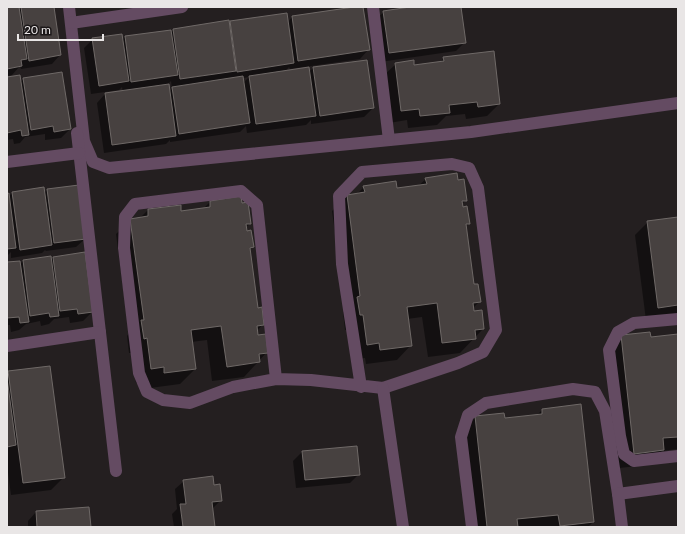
<svg xmlns="http://www.w3.org/2000/svg" width="685" height="534" font-family="Lato,sans-serif">
<style>
.shadow{fill:#0007;fill-rule:evenodd}
.building{fill:#474140;stroke:#6f6967}
.lines{fill:none;stroke-linecap:round;stroke-linejoin:round}
.minor{stroke:#644b62;stroke-width:12}
</style>
<rect width="100%" height="100%" fill="#241f20"/>
<g class="shadow">
<polygon points="18,7 19,11 21,8 31,7 53,7 60,55 52,64 21,69 20,66 12,75 7,76 7,8"/>
<path d="M362 7 368 50 360 59 290 69 289 67 285 72 308 73 313 68 373 108 364 117 311 124V120L306 125 247 133 246 126 240 132 170 142V140L166 144 104 153 97 103 105 94 123 92 122 87 119 90 91 94 84 48 93 39 122 40 125 37 170 33 174 30 228 24 230 22H288L292 17ZM249 77 243 83V78ZM171 81 172 89 169 92 166 86Z"/>
<polygon points="417,7 460,7 465,42 456,51 380,62 375,20 384,12"/>
<polygon points="444,58 499,104 487,116 466,119 465,114 446,116 437,125 408,128 407,120 389,123 383,76 396,64 414,66 439,63"/>
<polygon points="7,78 20,82 24,79 70,129 61,138 45,140 45,134 25,137 20,143 14,144 13,139 7,140"/>
<polygon points="426,179 457,181 466,200 462,204 469,223 466,227 474,285 480,301 473,308 483,329 460,353 428,357 422,317 407,319 411,345 397,360 366,364 365,358 352,360 348,329 345,330 343,312 346,310 332,211 347,196 356,195 364,187 396,189 418,186"/>
<polygon points="47,190 85,239 76,247 46,251 45,250 42,253 11,258 11,252 7,256 7,195 9,196 12,193 43,194"/>
<polygon points="240,197 250,224 246,227 246,232 253,247 249,251 257,309 263,324 257,331 257,336 267,352 244,377 212,381 207,340 191,342 195,369 180,384 150,388 149,381 136,383 132,353 129,353 127,336 129,333 116,234 131,220 140,218 148,210 181,213 202,210 210,202"/>
<polygon points="678,218 678,316 646,320 635,235 648,222"/>
<polygon points="84,253 92,312 83,321 70,323 69,317 54,319 49,324 41,326 40,321 26,324 19,330 11,332 10,325 7,325 7,263 20,264 23,261 50,258 50,260 53,258"/>
<polygon points="678,335 678,449 662,451 648,465 619,468 607,351 622,336 650,338"/>
<polygon points="9,372 63,478 51,490 11,495 7,465 7,374"/>
<polygon points="542,410 593,522 588,527 471,527 461,432 476,417 504,419 537,415"/>
<polygon points="302,452 359,474 350,483 296,488 293,461"/>
<polygon points="184,481 213,486 221,500 212,509 214,527 174,527 172,514 177,509 175,489"/>
<polygon points="36,512 90,527 28,527 28,521"/>
</g>
<g class="building">
<polygon points="7,7 19,7 27,59 21,60 22,66 7,69"/>
<polygon points="21,7 54,7 61,55 29,61"/>
<polygon points="354,7 363,7 370,50 298,61 292,16"/>
<polygon points="410,7 461,7 466,43 389,53 383,11"/>
<polygon points="287,13 294,63 237,72 230,21"/>
<polygon points="229,20 236,71 180,79 173,29"/>
<polygon points="171,30 178,75 131,82 125,36"/>
<polygon points="122,34 129,81 99,86 92,38"/>
<polygon points="494,51 500,104 478,107 477,102 449,105 450,113 420,116 419,109 401,111 395,63 414,60 414,65 444,61 443,57"/>
<polygon points="367,60 374,108 320,116 313,67"/>
<polygon points="309,67 316,116 256,124 249,76"/>
<polygon points="62,72 71,129 54,132 53,126 31,130 23,78"/>
<polygon points="20,75 29,135 22,136 21,130 7,133 7,77"/>
<polygon points="243,76 250,123 179,134 172,87"/>
<polygon points="169,84 176,136 112,145 105,93"/>
<polygon points="457,173 458,180 464,179 467,201 462,201 463,207 467,206 470,224 466,224 474,284 478,284 481,302 473,303 474,311 482,310 484,329 475,330 476,339 442,343 437,303 407,307 412,346 380,350 379,343 367,345 363,315 360,315 357,297 360,296 347,195 365,192 363,186 396,181 397,188 427,184 425,178"/>
<polygon points="79,185 86,239 54,243 47,189"/>
<polygon points="44,187 52,245 20,250 12,192"/>
<polygon points="9,193 16,248 7,249 7,194"/>
<polygon points="241,196 242,203 248,202 251,224 246,224 247,231 251,230 254,247 250,248 258,308 262,307 264,325 257,326 258,335 266,334 268,353 259,354 260,362 227,367 221,326 191,330 196,369 164,373 164,367 151,369 147,338 144,339 141,320 144,320 130,219 148,216 148,209 181,205 181,211 210,207 210,201"/>
<polygon points="678,217 678,305 658,308 647,221"/>
<polygon points="85,252 93,312 78,314 77,309 60,311 53,257"/>
<polygon points="51,256 59,316 50,317 49,313 30,316 23,260"/>
<polygon points="20,261 29,322 20,323 19,317 7,318 7,262"/>
<polygon points="650,332 651,337 678,334 678,437 663,438 664,450 634,454 621,335"/>
<polygon points="50,366 65,478 23,483 8,371"/>
<polygon points="7,378 16,445 7,447"/>
<polygon points="581,404 594,522 560,526 558,515 517,519 518,527 487,527 475,416 504,413 505,418 542,414 542,409"/>
<polygon points="357,446 360,475 305,480 302,451"/>
<polygon points="213,476 214,485 220,484 222,501 212,502 215,527 183,527 180,504 186,504 183,480"/>
<polygon points="89,507 91,527 37,527 36,511"/>
</g>
<g class="lines">
<g class="minor">
<polyline points="69,7 84,141 93,162 109,168 471,132 678,103"/>
<polyline points="373,7 389,140"/>
<polyline points="71,23 182,7"/>
<polyline points="77,133 116,471"/>
<polyline points="7,162 79,153"/>
<polyline points="678,319 634,323 618,332 609,350 620,436 624,454 634,461 678,456"/>
<polyline points="7,346 100,332"/>
<polyline points="276,379 257,205 241,191 135,204 125,217 124,248 139,373 147,392 163,400 190,403 233,387 276,379 311,380 383,388 458,363 483,352 496,330 478,188 469,168 452,164 362,172 339,196 342,264 361,387"/>
<polyline points="383,388 403,527"/>
<polyline points="472,527 461,437 468,415 486,403 573,389 595,392 605,411 618,494"/>
<polyline points="622,527 618,494 678,486"/>
</g>
</g>
<rect width="685" height="534" fill="none" stroke="#e9e6e6" stroke-width="16"/>
<path d="M18 34v6h85v-6" fill="none" stroke="#e9e6e6" stroke-width="2"/>
<text x="24" y="34" font-size="12" fill="#e9e6e6" stroke="#1a1617" stroke-width="3" paint-order="stroke">20 m</text>
</svg>
